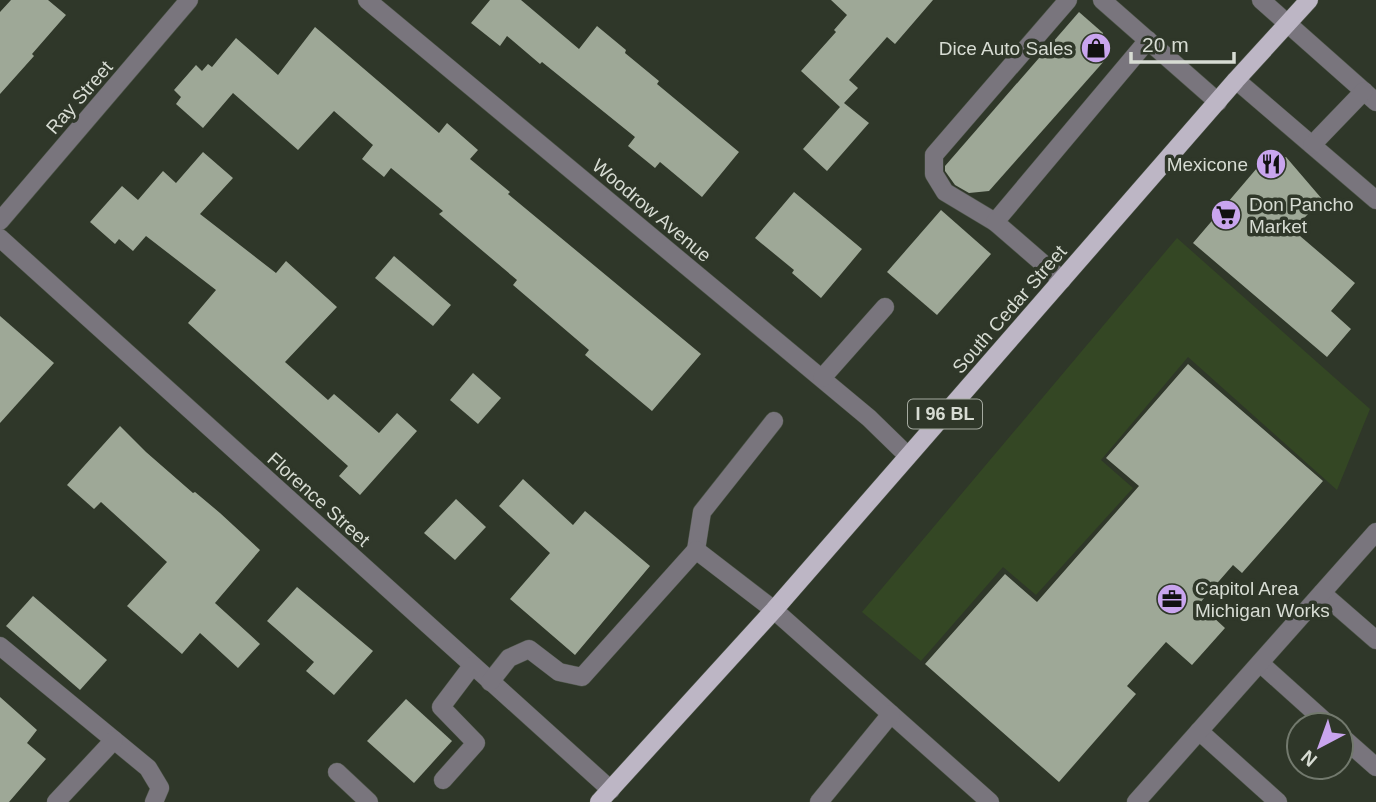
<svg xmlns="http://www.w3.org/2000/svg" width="1376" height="802" font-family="Arial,sans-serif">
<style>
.green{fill:#344724}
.building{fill:#9ea897}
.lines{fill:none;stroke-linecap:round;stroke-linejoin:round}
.minor-casing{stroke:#4d5548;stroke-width:19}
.major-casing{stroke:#4d5548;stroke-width:19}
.minor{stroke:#79757d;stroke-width:18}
.major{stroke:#bdb6c5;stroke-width:18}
.labels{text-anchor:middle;stroke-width:7;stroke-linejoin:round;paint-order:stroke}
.shield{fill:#2f3729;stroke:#a5aaa0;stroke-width:2}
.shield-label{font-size:18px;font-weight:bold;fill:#d7dcd3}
.poi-label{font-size:19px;fill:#d7dcd3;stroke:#2f3729;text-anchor:end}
.street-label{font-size:19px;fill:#d7dcd3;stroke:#2f3729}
</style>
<rect width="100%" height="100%" fill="#2f3729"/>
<polygon class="green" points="1177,238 1370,409 1337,490 1188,357 1101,460 1133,488 1036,595 1003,567 921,661 862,612"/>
<g class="building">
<polygon points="11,0 48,0 66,15 32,54 34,56 0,94 0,12"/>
<polygon points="490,0 521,0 579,49 597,26 626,50 625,53 659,81 657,84 739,152 702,197 660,162 655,168 628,146 635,137 542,62 540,64 507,36 500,46 471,23"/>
<polygon points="831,0 933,0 895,44 887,37 849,80 858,88 844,103 869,123 827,171 803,149 840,107 801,71 836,32 834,30 847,15"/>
<polygon points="1079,12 1103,33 1105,60 989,191 969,193 955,185 945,171 945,166"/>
<polygon points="315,27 439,133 447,123 478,150 470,159 510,192 508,194 701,354 652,411 585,355 589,350 513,285 517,280 439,214 443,211 391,168 384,177 362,159 373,145 334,111 298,150 233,93 203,128 176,104 181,97 174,90 196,65 202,71 208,64 212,67 236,38 278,75"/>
<polygon points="203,152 233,178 200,214 276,273 286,261 337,307 285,362 328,400 334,394 379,433 397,413 417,431 360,495 339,476 348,466 188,323 216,290 146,236 133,251 119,239 115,244 90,222 122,186 138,200 163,171 176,183"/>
<polygon points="1286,157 1322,199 1293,230 1355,283 1331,311 1351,329 1327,357 1193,243 1263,161"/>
<polygon points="794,192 862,249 821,298 792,273 794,270 755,238"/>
<polygon points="941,210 991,254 937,315 887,272"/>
<polygon points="394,256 451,305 433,326 375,278"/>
<polygon points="0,316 54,363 0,423"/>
<polygon points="1188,364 1323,481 1242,573 1233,565 1199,604 1225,628 1192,665 1166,642 1127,686 1136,694 1059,782 925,664 1005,574 1037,602 1139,486 1106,458"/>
<polygon points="473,373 501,398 478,424 450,400"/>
<polygon points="120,426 146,452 193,493 195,492 220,513 260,550 215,603 260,644 238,668 200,633 182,654 127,606 167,562 101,502 94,509 67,485"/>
<polygon points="523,479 573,525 585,511 650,566 575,655 510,599 550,553 499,506"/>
<polygon points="456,499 486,527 455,560 424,533"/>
<polygon points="297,587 373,651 334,695 306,671 314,662 267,621"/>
<polygon points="33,596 107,660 80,690 6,626"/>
<polygon points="0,697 37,730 27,743 46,759 9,802 0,802"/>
<polygon points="406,699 452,741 414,783 367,741"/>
</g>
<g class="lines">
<g class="minor-casing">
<g id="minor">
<polyline points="367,0 869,418 908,456"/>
<polyline points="1102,0 1218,102"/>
<polyline points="1261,0 1376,102"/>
<polyline points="1236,80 1376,200"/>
<polyline points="1312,145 1364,91"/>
<polyline points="0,221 189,0"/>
<polyline points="995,222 945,192 934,174 934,155 1068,0"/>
<polyline points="0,238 611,790"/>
<polyline points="1062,280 995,222 1148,40"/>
<polyline points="822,378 885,307"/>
<polyline points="696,550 702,512 774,421"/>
<polyline points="1322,593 1376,640"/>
<polyline points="0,646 148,768 160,788 154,802"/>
<polyline points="1260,663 1329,725"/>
<polyline points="490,682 509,658 529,649 559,672 582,677 696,550 774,610 990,802"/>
<polyline points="1199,731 1278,802"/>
<polyline points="1341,736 1376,767"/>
<polyline points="337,772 369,802"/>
<polyline points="443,780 476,743 441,707 472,666"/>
<polyline points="56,802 114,740"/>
<polyline points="819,802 891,714"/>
<polyline points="1136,802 1376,532"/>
</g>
</g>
<g class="major-casing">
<polyline id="major" points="599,802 774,610 1236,80 1309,0"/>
</g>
<use href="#minor" class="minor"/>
<use href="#major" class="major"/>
</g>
<defs>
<g id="shop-disc" transform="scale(1.575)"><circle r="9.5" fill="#c9a5ee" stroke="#2f3729"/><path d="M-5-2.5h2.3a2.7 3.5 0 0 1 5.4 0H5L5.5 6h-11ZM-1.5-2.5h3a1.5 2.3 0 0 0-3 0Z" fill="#111"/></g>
<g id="restaurant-disc" transform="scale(1.575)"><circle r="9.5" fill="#c9a5ee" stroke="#2f3729"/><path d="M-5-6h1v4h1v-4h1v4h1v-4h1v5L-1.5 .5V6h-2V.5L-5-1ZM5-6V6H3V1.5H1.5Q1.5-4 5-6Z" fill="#111"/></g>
<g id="supermarket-disc" transform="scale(1.575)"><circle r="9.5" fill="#c9a5ee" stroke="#2f3729"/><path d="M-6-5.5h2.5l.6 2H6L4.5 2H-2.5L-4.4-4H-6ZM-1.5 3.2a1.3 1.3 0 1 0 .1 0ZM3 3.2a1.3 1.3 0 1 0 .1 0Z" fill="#111"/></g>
<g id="office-disc" transform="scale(1.575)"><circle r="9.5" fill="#c9a5ee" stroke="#2f3729"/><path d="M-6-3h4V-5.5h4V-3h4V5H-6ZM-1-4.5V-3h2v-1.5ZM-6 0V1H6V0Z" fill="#111"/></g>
</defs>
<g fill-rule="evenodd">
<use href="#shop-disc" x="1096" y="48"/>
<use href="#restaurant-disc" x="1271" y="164"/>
<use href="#supermarket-disc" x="1226" y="215"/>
<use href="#office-disc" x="1172" y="599"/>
</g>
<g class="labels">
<rect class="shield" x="908" y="399.5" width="74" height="29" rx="5"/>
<g class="shield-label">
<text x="945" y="420">I 96 BL</text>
</g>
<g class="poi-label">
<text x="1073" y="55">Dice Auto Sales</text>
<text x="1248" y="171">Mexicone</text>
<text x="1249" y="211" text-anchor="start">Don Pancho<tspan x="1249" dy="22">Market</tspan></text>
<text x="1195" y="595" text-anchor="start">Capitol Area<tspan x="1195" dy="22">Michigan Works</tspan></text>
</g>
<g class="street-label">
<text transform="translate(79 97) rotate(-49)" y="7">Ray Street</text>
<text transform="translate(652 210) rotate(40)" y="7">Woodrow Avenue</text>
<text transform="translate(1009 309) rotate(-49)" y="7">South Cedar Street</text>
<text transform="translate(319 499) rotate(42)" y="7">Florence Street</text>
</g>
</g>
<g transform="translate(1320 746) rotate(221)"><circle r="33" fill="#2f3729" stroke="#72796d" stroke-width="2"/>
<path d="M0-5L12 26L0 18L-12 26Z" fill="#c9a5ee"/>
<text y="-10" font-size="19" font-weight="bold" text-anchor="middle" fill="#d7dcd3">N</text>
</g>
<path d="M1131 52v10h103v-10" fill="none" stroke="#d7dcd3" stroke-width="3.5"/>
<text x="1142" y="52" font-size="21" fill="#d7dcd3" stroke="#2f3729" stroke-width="5" paint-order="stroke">20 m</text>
</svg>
